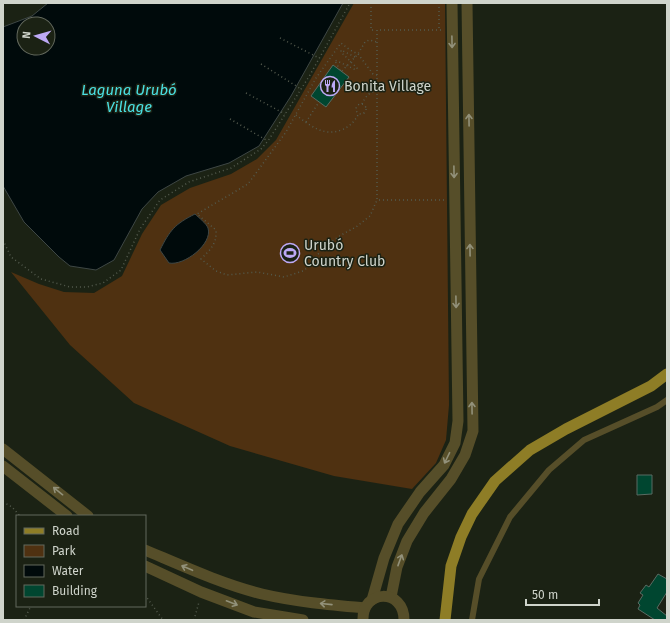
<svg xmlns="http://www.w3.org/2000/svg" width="670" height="623" font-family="'Fira Sans',sans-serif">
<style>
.green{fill:#4f3111}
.water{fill:#000a0b;stroke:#3e4745;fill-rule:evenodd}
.building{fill:#004630;stroke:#596b62}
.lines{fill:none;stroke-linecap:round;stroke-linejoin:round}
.path{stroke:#545b4e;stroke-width:1.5;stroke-dasharray:1 3;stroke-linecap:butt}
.service{stroke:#564e29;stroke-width:6}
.minor{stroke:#564e29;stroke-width:11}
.primary{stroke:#8e7d26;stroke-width:11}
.oneway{stroke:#92917a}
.labels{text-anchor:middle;stroke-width:3;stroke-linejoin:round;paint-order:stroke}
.poi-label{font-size:14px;fill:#cfd4cb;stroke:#1b2214;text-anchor:start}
.water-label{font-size:15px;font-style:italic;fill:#4ae0e3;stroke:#1b2214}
</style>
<rect width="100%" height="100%" fill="#1b2214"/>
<polygon class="green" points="354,3 445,3 449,405 446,440 436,463 412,489 334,476 230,446 134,403 70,345 11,272 39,284 64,292 94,293 122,276 142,234 161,205 190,188 231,174 257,159 276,140"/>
<g class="water">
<path d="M48 3H343L291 96 259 146 229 163 186 176 158 192 142 209 114 260 96 270 70 266 59 257 24 222 3 186V27L32 16ZM24 24H48V48H24Z"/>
<path d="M195 214C199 218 206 223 208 228 213 244 184 266 169 263L160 250C170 230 175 224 195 214Z"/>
</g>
<g class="building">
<polygon points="333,65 349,77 326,107 311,96"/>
<polygon points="637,475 652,475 652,494 637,495"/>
<polygon points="658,574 667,579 667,592 657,608 667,616 667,620 655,620 638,609 640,605 638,603 643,595 640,593 646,585 649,587"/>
</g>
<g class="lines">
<g class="path">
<polyline points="371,3 371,30 376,30"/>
<polyline points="439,3 439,30"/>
<polyline points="441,30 377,30 377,200 445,200"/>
<polyline points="280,38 319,58"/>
<polyline points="261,64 301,89"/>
<polyline points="340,70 335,61 335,60 356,70 357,68 341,52 341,50 355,57"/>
<polyline points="342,71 358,54 365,42 369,40 377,42"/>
<path d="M377 75 373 74 358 54 350 50 341 43 316 78 286 132 248 184 197 214 216 230C217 244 210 250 201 259L216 271 227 275 257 272 284 277 303 271 311 265 323 247 343 234 356 227 370 216 377 200"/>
<polyline points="246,93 285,114"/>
<path d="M362 104C365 97 369 92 377 91"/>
<circle cx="361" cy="109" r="5"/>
<path d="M296 115C309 125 324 137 341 130 350 127 355 121 359 113"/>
<polyline points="230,119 268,141"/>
<polyline points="306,122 319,102"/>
<polyline points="3,240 11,257 41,279 70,287 87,287 103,283 121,270 140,229 160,200 189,182 231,168 261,149 268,141 310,75 350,3"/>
<polyline points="3,502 12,507 20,516"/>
<polyline points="145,595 163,620"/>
<polyline points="24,620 31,606"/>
<polyline points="194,620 199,602"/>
</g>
<polyline class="service" points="472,620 479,579 510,517 549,470 584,440 657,407 667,400"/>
<g class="minor">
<polyline points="3,449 88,516"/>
<polyline points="3,466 67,516"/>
<path d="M145 550C183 566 222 584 262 594 296 602 331 605 365 608"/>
<polyline points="145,566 201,592 254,612 303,620"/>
<polyline points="391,597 397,567 407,541 424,513 451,479 465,455 473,431 467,3"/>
<polyline points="372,600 384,558 398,524 420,492 444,465 455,443 458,421 452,3"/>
<path d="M363 620C362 589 404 588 404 620"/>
</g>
<polyline class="primary" points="445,620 451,566 461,537 472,514 495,481 530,450 566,429 651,386 667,374"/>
</g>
<defs><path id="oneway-shaft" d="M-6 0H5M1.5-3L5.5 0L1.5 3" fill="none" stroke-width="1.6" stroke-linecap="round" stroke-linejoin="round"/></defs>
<g class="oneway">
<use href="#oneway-shaft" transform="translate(452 42) rotate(89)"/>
<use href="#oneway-shaft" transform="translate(469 120) rotate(-91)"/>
<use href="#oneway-shaft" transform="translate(454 172) rotate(89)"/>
<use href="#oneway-shaft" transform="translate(470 250) rotate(-91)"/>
<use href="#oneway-shaft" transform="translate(456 302) rotate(89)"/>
<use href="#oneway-shaft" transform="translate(472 408) rotate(-91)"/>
<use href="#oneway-shaft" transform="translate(447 458) rotate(116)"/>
<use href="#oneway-shaft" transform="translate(58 491) rotate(-141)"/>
<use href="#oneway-shaft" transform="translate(400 560) rotate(-70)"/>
<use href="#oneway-shaft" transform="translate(187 568) rotate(-157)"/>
<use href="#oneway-shaft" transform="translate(232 603) rotate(21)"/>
<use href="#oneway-shaft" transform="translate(326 604) rotate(-174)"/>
</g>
<defs>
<g id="restaurant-ring" transform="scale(1)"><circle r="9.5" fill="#1b2214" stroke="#bda9f5" stroke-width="1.5"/><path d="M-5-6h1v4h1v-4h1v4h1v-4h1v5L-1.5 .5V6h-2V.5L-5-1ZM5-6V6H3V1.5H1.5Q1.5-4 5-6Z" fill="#bda9f5"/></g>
<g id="stadium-ring" transform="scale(1)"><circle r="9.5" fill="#1b2214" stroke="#bda9f5" stroke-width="1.5"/><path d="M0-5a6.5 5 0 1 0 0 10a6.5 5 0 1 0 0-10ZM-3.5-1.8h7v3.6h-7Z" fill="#bda9f5"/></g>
</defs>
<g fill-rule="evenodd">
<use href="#restaurant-ring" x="330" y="86"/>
<use href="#stadium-ring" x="290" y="253"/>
</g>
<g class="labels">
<g class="poi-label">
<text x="344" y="91">Bonita Village</text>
<text x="304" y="250">Urubó<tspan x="304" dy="16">Country Club</tspan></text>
</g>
<g class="water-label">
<text x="129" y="95">Laguna Urubó<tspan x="129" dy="17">Village</tspan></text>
</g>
</g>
<rect width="670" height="623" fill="none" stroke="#cfd4cb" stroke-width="8"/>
<rect x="16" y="515" width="130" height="92" fill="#1b2214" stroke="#63695d"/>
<rect x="24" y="528" width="20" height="6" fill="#8e7d26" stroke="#63695d"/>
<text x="52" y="535" font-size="12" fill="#cfd4cb">Road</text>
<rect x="24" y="545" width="20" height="12" fill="#4f3111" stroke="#63695d"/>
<text x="52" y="555" font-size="12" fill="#cfd4cb">Park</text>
<rect x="24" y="565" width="20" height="12" fill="#000a0b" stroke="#63695d"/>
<text x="52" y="575" font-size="12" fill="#cfd4cb">Water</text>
<rect x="24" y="585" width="20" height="12" fill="#004630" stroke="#63695d"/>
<text x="52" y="595" font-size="12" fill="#cfd4cb">Building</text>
<g transform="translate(36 36) rotate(276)"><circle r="19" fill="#1b2214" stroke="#63695d"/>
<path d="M0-3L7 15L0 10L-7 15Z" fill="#bda9f5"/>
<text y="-6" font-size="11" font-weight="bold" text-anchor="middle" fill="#cfd4cb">N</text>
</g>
<path d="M526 599v6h73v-6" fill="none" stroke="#cfd4cb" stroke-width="2"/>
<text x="532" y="599" font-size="12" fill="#cfd4cb" stroke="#1b2214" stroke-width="3" paint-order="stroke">50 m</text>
</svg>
